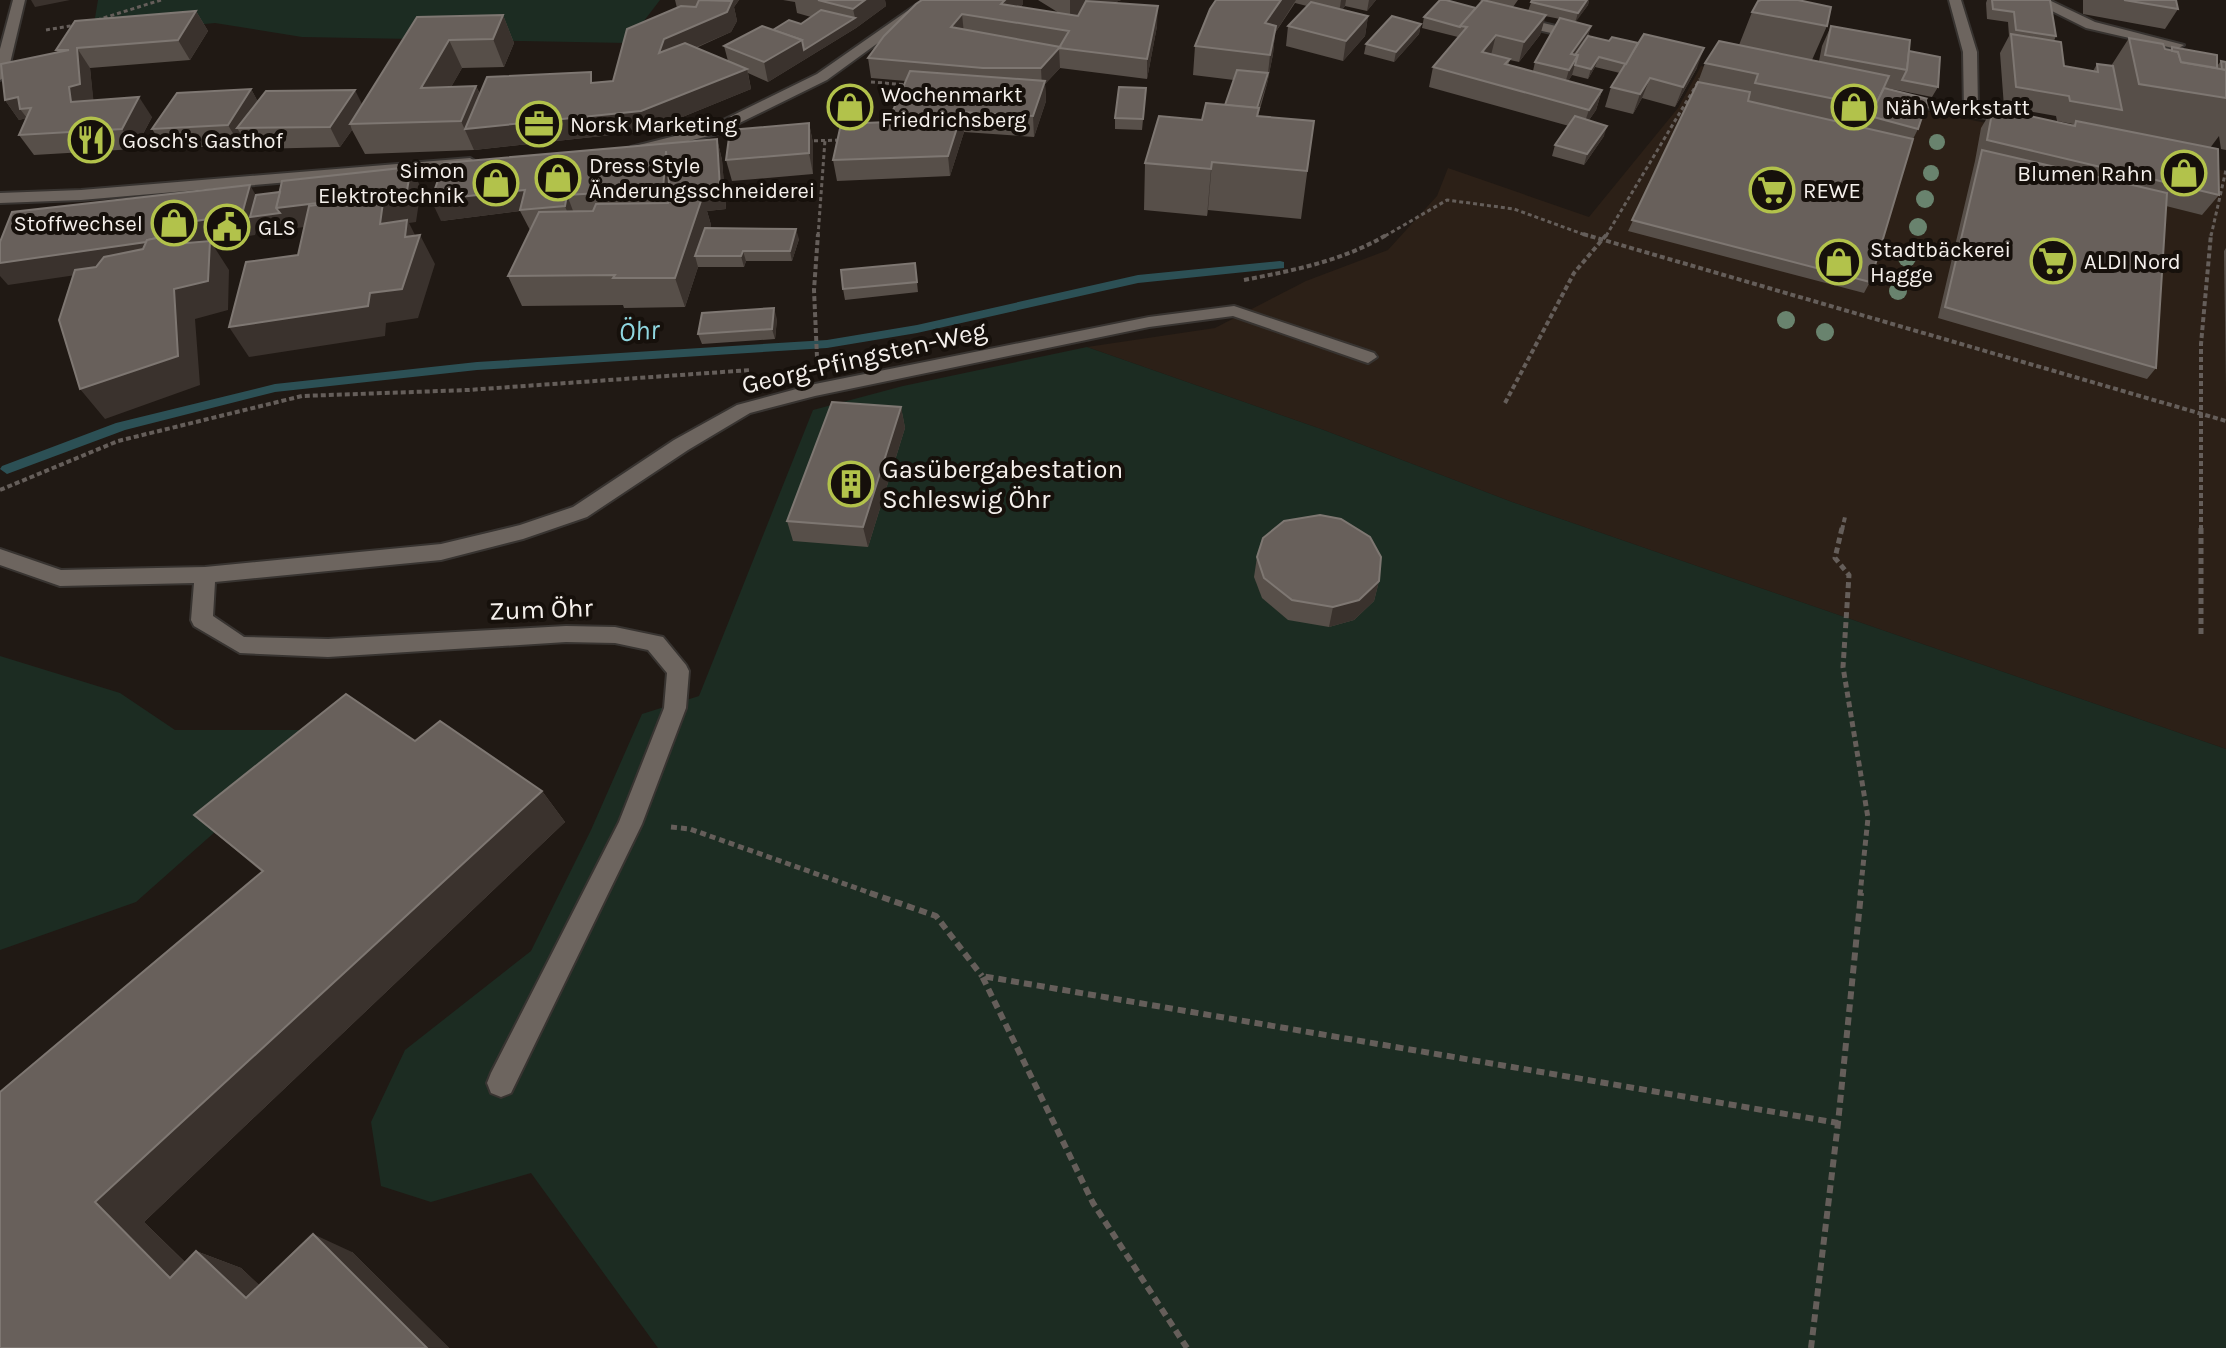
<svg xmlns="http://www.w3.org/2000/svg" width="2226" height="1348" font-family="Karla,sans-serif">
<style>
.built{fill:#2c2017}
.green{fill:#1c2c22}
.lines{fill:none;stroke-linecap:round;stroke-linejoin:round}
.stream{fill:#2c5055;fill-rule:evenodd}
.service-casing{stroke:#383431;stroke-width:4}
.minor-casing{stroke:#383431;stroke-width:4}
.tertiary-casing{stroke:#383431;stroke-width:4}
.path-far3{stroke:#655e5a;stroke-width:3;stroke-dasharray:4 3;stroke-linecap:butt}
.path-far2{stroke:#655e5a;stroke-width:4;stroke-dasharray:5 3;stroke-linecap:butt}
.path-far1{stroke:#655e5a;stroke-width:5;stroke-dasharray:6 4;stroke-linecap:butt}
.path{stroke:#655e5a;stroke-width:6;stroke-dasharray:8 5;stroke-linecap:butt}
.service{fill:#6d655f;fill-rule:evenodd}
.minor{fill:#6d655f;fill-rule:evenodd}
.tertiary{fill:#6d655f;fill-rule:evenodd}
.tree{fill:#69836e}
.wall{fill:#574f49;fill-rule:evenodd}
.shaded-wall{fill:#3a322d}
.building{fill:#68605b;stroke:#7e7772;stroke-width:2}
.labels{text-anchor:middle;stroke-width:8;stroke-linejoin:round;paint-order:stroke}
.far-poi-label{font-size:22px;fill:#f5f0ec;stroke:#16100b;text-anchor:start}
.street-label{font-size:26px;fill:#f5f0ec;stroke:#16100b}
.poi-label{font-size:26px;fill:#f5f0ec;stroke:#16100b;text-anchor:start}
.water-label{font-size:28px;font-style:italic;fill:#8fd7e0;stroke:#16100b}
</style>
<rect width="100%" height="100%" fill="#201914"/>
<polygon class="built" points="1701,66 2226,171 2226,749 1512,502 1321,429 1087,347 1215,328 1306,281 1388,250 1437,196 1448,168 1589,217 1678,108"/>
<g class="green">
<polygon points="98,0 660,0 627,43 302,37 215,23 101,34 93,30"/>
<polygon points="1087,347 1321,429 1512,502 2226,749 2226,1348 658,1348 531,1173 431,1202 381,1186 371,1122 405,1050 531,951 591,830 642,714 699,696 813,410 903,386"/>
<polygon points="0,656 120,693 175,730 323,730 279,775 136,902 0,950"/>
</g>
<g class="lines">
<polygon class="stream" points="1280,261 1284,262 1284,268 1138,283 917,333 827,348 477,370 275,392 125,430 7,474 0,469 2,466 116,423 275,384 477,362 827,340 917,325 1138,275"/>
<g class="service-casing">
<polygon id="service" points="2030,0 2049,0 2095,22 2184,45 2177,49 2086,28"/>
</g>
<g class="minor-casing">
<g id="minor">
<polygon points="923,0 937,0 827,80 717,134 636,154 629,150 631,147 707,128 817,74"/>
<polygon points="1513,16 1586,33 1588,36 1581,40 1508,23 1508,17"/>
<polygon points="1897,95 1971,108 1978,112 1971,116 1892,102 1892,96"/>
<polygon points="470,158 478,163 475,166 81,200 0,203 0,193 81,190"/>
<polygon points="1234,306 1374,353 1377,357 1368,363 1362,361 1233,316 1149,327 815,396 750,413 688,450 587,517 523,539 441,560 215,582 213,616 244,637 328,639 566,626 615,627 663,637 686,665 689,671 686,708 642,824 511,1093 501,1097 491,1093 487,1083 491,1073 619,822 664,708 667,673 648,650 615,643 566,642 328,657 240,653 194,626 191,620 194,583 60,586 0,565 0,549 61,570 205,567 441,544 520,525 573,507 674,440 737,405 815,384 1149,317"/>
</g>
</g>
<g class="tertiary-casing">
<g id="tertiary">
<polygon points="13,0 25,0 7,76 0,80 0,49"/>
<polygon points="1949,0 1961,0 1977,52 1978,109 2021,117 2021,123 1971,116 1964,112 1963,52"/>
</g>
</g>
<g class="path-far3">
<polyline points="97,20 161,0"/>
<polyline points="46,30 76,25"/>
<polyline points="871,82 909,85"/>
<polyline points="807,141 841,140"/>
<polyline points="818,236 825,140"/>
<polyline points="1385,236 1447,200 1514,209 1588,236"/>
<polyline points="1606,236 1700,79"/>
<polyline points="2211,236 2226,170"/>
</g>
<g class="path-far2">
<polyline points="1583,234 2226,421"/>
<path d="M1244 280C1295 270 1343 261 1388 234"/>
<polyline points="817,357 814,290 818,234"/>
<polyline points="1505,403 1574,273 1607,234"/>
<polyline points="0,490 118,441 302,396 468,390 751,370"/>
<polyline points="1842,530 1845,517"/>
<polyline points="2201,530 2201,344 2211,234"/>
</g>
<g class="path-far1">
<polyline points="1842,528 1835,558 1849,575 1843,667 1868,818 1860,895"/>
<polyline points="2201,528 2201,636"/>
<polyline points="671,827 690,829 876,895"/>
</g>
<g class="path">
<polyline points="870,893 936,916 982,976"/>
<polyline points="1187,1348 1093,1203 982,976 1838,1123"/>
<polyline points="1811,1348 1838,1123 1861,893"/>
</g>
<use href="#service" class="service"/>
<use href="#minor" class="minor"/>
<use href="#tertiary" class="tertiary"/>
</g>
<g class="tree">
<circle cx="1937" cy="142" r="8"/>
<circle cx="1931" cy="173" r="8"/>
<circle cx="1925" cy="199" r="9"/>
<circle cx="1918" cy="227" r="9"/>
<circle cx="1907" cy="258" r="9"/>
<circle cx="1898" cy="291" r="9"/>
<circle cx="1786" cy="320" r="9"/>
<circle cx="1825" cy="332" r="9"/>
</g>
<g class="wall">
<polygon points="675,0 739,0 734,7 737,21 731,32 696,48 728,61 724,46 773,30 801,24 811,17 797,13 795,2 783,0 885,0 886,6 856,28 768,82 748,73 751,89 648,131 474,150 365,154 352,130 340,147 249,149 244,139 240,145 165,149 152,129 251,89 258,102 362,104 417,17 503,15 514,43 504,67 462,68 451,87 476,86 480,94 613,81 677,8"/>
<polygon points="1038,0 1121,0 1113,3 1157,26 1147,79 1060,68 1045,84 1046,101 1034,137 964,132 950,176 837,181 833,160 888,122 906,81 871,78 868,58 916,4 1023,4 1020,7 1059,13"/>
<polygon points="1216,0 1376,0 1367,11 1345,6 1342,10 1368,16 1365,36 1343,61 1286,46 1288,26 1307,6 1295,3 1275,33 1273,54 1267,84 1258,116 1314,121 1301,219 1208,210 1207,216 1144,210 1145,163 1202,120 1225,105 1234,80 1193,75 1195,46"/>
<path d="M1479 0H1518L1513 7 1528 11 1532 0H1589L1588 5 1575 22 1591 26 1588 36 1697 68 1675 107 1642 98 1633 114 1605 107 1611 87 1620 73 1595 67 1588 79 1572 75 1568 81 1602 90 1596 110 1589 120 1604 136 1584 165 1552 156 1555 145 1569 126 1429 87 1433 67 1458 37 1422 28 1424 17 1476 8 1482 1ZM1545 16 1560 19 1535 62 1533 71 1508 65 1510 60 1519 62 1540 35Z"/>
<polygon points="1987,0 2050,0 2056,36 2054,41 2064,66 2093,71 2097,64 2111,66 2129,38 2165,49 2170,50 2172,47 2217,66 2221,61 2226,62 2226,150 2221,149 2219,136 2210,148 2219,195 2202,215 2166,206 2156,368 2147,379 1938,318 1975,161 1981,128 1993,108 2072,125 2073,124 2057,121 2056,116 2004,107 2000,53 2009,36 2008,22 1987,19 1986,3"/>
<polygon points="2083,0 2176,0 2178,9 2165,29 2083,14"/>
<polygon points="196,11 208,31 190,60 90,68 93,100 152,117 135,149 34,155 19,135 26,118 19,120 5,100 57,52 56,50"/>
<polygon points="1752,12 1827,26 1812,60 1819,61 1822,46 1831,26 1909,51 1938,87 1932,97 1887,88 1918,129 1913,139 1870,282 1864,293 1628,231 1698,82 1705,63 1739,45"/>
<polygon points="1421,24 1419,34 1394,62 1364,54 1366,44"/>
<polygon points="1146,88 1142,130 1115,129 1115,118"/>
<polygon points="809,123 813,143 813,174 732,181 726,160"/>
<polygon points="717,139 722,160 726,209 707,211 711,225 710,228 799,239 792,261 746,261 744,267 698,267 685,307 624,308 623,305 522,306 508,276 530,230 520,211 441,221"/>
<polygon points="2226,248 2226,388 2224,251"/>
<polygon points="915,263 918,292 845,300 843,289"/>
<polygon points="777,319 775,339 702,344 698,334"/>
<polygon points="901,407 905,428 868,547 793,541 787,521"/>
<polygon points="1257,557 1379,581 1374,601 1354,620 1329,627 1288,620 1262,598 1254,577"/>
<polygon points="415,741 542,791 565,822 144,1222 185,1262 196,1251 241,1268 259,1285 352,1252 449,1348 0,1348 262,872 194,815"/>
</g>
<g class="shaded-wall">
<polygon points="31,0 70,0 35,7"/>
<polygon points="720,0 739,0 734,7 737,21 731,32 669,59 659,53 664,39"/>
<polygon points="865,0 885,0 886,6 856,28 768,82 764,62 802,40 855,18 853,9"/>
<polygon points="1000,0 1023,0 1023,4 1005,21"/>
<polygon points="1070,0 1121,0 1070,20"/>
<polygon points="1281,0 1296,0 1275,33 1273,54 1267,84 1258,110 1254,155 1250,128 1268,73 1270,55 1265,23"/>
<polygon points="1341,0 1346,0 1345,6 1339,14"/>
<polygon points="1369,0 1376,0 1367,11"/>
<polygon points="1587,0 1589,0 1588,5 1575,23 1578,13"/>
<polygon points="1158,6 1157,26 1147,79 1147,59"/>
<polygon points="196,11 208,31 190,60 178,40"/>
<polygon points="962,14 964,34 951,27"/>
<polygon points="503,15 514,43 504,67 493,39"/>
<polygon points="1546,15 1540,35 1519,62 1524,42"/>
<polygon points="1368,16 1365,36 1343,61 1346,41"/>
<polygon points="1421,24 1419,34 1394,62 1396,52"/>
<polygon points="1591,26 1585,46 1577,57 1572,75 1563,90 1569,70 1571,54"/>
<polygon points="1496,35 1491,55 1482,52"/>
<polygon points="449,40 462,68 434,117 421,88"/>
<polygon points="77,48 90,68 94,105 71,102 69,87"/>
<polygon points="1059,48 1060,68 1045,84 1046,101 1034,137 1033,116 1042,88 1041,68"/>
<polygon points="1704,48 1697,68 1675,107 1683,87"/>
<polygon points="1599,57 1595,67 1588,79 1591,69"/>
<polygon points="747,69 751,89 648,131 474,150 461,121 476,86 489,115"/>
<polygon points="1650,78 1642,98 1633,114 1640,94"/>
<polygon points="251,89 262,109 237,128 244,139 240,145 228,125"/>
<polygon points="355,90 365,110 350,124 352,130 340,147 330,127"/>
<polygon points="1602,90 1596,110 1582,130 1589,110"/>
<polygon points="18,97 20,109 27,118 19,120 5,100"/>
<polygon points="139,97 152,117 135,149 122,129"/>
<polygon points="962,112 964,132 950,176 948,156"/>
<polygon points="809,123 813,143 813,174 809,153"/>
<polygon points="1607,126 1604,136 1584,165 1587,154"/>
<polygon points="717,139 722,160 726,209 707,211 711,225 702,256 695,256 698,267 685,307 675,278 670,209 663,189 666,151"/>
<polygon points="1212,162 1208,210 1207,216 1211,169"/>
<polygon points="411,167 421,188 416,222 409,223 418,241 420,235 435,264 418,318 386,323 385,336 249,357 229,327 370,293 395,254 350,221 289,229 286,224 257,228 255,235 211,242 229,270 228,310 195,319 200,385 105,419 80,389 174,289 185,259 8,285 0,276 0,263 182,223 250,185 262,206 276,208 384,195"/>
<polygon points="525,190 520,211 441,221 431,200"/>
<polygon points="567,195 575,216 573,227 565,206"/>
<polygon points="796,229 799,239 792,261 790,251"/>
<polygon points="743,251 746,261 744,267 741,256"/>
<polygon points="774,308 777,319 775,339 772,329"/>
<polygon points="901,407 905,428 868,547 863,527"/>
<polygon points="1379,581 1374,601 1354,620 1329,627 1333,607"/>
<polygon points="542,791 565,822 144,1222 217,1294 170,1278 95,1202"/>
<polygon points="313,1234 352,1252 449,1348 427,1348"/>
<polygon points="196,1251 241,1268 289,1313 246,1298"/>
</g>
<g class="building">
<polygon points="699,0 732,1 727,12 664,39 659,53 685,43 747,69 641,111 465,129 487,77 591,72 591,83 613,81 627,29 681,6 696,7"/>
<polygon points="818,0 865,0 853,9"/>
<polygon points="922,0 1005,0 1001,4 1078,16 1086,1 1158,6 1147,59 1059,48 1069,31 962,14 951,27 1060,47 1041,68 983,68 868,58 884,36 916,4"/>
<polygon points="1216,0 1281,0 1265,23 1276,26 1270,55 1195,46 1210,9"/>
<polygon points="1440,0 1446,0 1476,8 1460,27 1424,17"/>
<polygon points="1483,0 1546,15 1524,42 1496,35 1482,52 1510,59 1505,64 1602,90 1589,110 1433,67 1467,27 1460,26"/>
<polygon points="1532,0 1587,0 1578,13 1531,2"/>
<polygon points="1761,0 1798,0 1831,7 1827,26 1752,12 1758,1"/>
<polygon points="1992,0 2050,0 2056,36 2016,30 2014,12 1993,9"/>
<polygon points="2124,0 2176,0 2178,9"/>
<polygon points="1311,2 1368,16 1346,41 1288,26"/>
<polygon points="821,10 855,18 804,50 802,40 773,30 789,20 801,24"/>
<polygon points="196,11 178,40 77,48 80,84 69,87 71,102 139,97 122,129 19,135 31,108 20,109 18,97 5,100 1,64 69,50 56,50 75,21"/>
<polygon points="503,15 493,39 449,40 421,88 476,86 461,121 350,124 417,17"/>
<polygon points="1392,16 1421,24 1396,52 1366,44"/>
<polygon points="1560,18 1591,26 1571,54 1578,55 1569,70 1535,62"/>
<polygon points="762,26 802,40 764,62 724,46"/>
<polygon points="1831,26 1910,40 1907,70 1825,55"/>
<polygon points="1644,34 1704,48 1683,87 1650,78 1640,94 1611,87"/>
<polygon points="2011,34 2061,42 2064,66 2098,72 2097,64 2113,66 2122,110 2070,101 2069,96 2016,87"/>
<polygon points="1588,36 1609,41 1612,37 1638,43 1626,64 1599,57 1591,69 1575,65 1578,55 1575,55"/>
<polygon points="2129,38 2163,44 2165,49 2178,52 2181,62 2226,70 2226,98 2139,84"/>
<polygon points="1719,41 1889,76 1875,107 1755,83 1758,74 1705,63"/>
<polygon points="2172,47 2217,55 2217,68 2181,62 2178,52 2172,51"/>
<polygon points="1909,51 1940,57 1938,87 1902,80 1907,70"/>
<polygon points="2221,61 2226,62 2226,70 2222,69"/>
<polygon points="1237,70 1268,73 1257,108 1225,105"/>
<polygon points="910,71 1045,81 1033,116 962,112 948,156 833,160 841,124 888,122"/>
<polygon points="1698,82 1750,92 1748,101 1913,139 1870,282 1632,220"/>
<polygon points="1119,87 1146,88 1143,119 1115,118"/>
<polygon points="1884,88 1928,99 1918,129 1870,116"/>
<polygon points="251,89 228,125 152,129 177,93"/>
<polygon points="355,90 330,127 237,128 266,91"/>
<polygon points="1206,103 1259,108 1257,116 1314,121 1307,171 1212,162 1211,169 1145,163 1159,116 1202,120"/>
<polygon points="1993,108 2075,126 2076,121 2218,149 2219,195 1987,140"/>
<polygon points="1575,116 1607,126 1587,154 1555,145"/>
<polygon points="809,123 809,153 726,160 730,130"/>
<polygon points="717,139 720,188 670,194 666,151 663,189 567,195 565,206 520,210 525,190 431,200 444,163"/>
<polygon points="1982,150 2167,193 2156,368 1945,307"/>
<polygon points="411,167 405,202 389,204 384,195 276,208 282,181"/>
<polygon points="250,185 242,214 182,223 178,233 147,240 146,242 0,263 0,242 12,212"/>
<polygon points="280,192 276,208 280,213 250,217 256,195"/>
<polygon points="384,195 380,224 407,220 405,237 420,235 402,289 370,293 368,306 229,327 246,262 298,255 309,206"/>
<polygon points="703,195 675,278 613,278 615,275 508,276 539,212 593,211 596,204 668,203 671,196"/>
<polygon points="705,228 796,229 790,251 743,251 741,256 695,256"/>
<polygon points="180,233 175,244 210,241 208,281 174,289 178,356 80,389 59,320 75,270 96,267 104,257 143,249 147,240"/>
<polygon points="915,263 917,282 843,289 841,270"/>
<polygon points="774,308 772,329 698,334 702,313"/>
<polygon points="832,402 901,407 863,527 787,521"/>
<polygon points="1320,515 1341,519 1370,537 1381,557 1379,581 1359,600 1333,607 1292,600 1264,578 1257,557 1263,538 1284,521"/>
<polygon points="346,694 415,741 440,721 542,791 95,1202 170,1278 196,1251 246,1298 313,1234 427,1348 0,1348 0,1092 263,871 194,815"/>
</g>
<defs>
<g id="shop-ring" transform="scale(2.3)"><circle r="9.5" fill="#16100b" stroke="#b2c24b" stroke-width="1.5"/><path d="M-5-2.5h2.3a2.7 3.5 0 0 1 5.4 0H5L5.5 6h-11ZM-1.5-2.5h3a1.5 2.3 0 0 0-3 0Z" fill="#b2c24b"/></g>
<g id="office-ring" transform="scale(2.3)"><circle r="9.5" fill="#16100b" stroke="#b2c24b" stroke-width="1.5"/><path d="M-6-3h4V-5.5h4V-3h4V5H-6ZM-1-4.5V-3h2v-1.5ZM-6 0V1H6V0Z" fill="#b2c24b"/></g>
<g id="restaurant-ring" transform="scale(2.3)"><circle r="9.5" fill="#16100b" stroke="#b2c24b" stroke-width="1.5"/><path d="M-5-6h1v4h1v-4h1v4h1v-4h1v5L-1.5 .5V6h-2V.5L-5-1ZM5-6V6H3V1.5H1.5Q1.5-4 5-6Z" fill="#b2c24b"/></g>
<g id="supermarket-ring" transform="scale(2.3)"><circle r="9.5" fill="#16100b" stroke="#b2c24b" stroke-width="1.5"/><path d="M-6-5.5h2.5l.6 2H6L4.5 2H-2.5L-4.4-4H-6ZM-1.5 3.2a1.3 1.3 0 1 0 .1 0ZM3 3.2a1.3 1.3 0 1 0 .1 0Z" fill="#b2c24b"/></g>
<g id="civic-ring" transform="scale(2.3)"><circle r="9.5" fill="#16100b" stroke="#b2c24b" stroke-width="1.5"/><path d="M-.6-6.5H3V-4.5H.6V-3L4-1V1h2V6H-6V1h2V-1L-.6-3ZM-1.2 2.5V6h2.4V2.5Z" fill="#b2c24b"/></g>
<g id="building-ring" transform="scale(2.3)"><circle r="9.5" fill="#16100b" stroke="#b2c24b" stroke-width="1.5"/><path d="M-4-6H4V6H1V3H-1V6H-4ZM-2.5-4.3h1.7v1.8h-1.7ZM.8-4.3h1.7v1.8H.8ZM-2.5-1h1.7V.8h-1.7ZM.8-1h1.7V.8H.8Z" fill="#b2c24b"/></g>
</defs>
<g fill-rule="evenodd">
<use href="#shop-ring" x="850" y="107"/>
<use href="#shop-ring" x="1854" y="107"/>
<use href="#office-ring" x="539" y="124"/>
<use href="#restaurant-ring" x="91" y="140"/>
<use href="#shop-ring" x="2184" y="173"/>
<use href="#shop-ring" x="558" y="178"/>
<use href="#shop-ring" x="496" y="183"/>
<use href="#supermarket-ring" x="1772" y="190"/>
<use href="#shop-ring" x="174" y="223"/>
<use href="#civic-ring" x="227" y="227"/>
<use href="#supermarket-ring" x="2053" y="261"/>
<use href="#shop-ring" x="1839" y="262"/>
<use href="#building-ring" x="851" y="484"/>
</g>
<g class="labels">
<g class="far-poi-label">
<text x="881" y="102">Wochenmarkt<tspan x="881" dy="25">Friedrichsberg</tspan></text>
<text x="1885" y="115">Näh Werkstatt</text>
<text x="570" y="132">Norsk Marketing</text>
<text x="122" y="148">Gosch's Gasthof</text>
<text x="589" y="173">Dress Style<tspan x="589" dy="25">Änderungsschneiderei</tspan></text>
<text x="465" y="178" text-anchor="end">Simon<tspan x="465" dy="25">Elektrotechnik</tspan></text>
<text x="2153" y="181" text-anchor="end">Blumen Rahn</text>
<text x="1803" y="198">REWE</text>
<text x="143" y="231" text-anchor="end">Stoffwechsel</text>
<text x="258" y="235">GLS</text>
<text x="1870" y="257">Stadtbäckerei<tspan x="1870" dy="25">Hagge</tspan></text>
<text x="2084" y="269">ALDI Nord</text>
</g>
<g class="street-label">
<text transform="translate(864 357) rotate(-13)" y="9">Georg-Pfingsten-Weg</text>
<text transform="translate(541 609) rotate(-2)" y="9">Zum Öhr</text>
</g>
<g class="poi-label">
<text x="882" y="478">Gasübergabestation<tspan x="882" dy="30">Schleswig Öhr</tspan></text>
</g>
<g class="water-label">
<text transform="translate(639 330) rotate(-4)" y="10">Öhr</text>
</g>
</g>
</svg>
